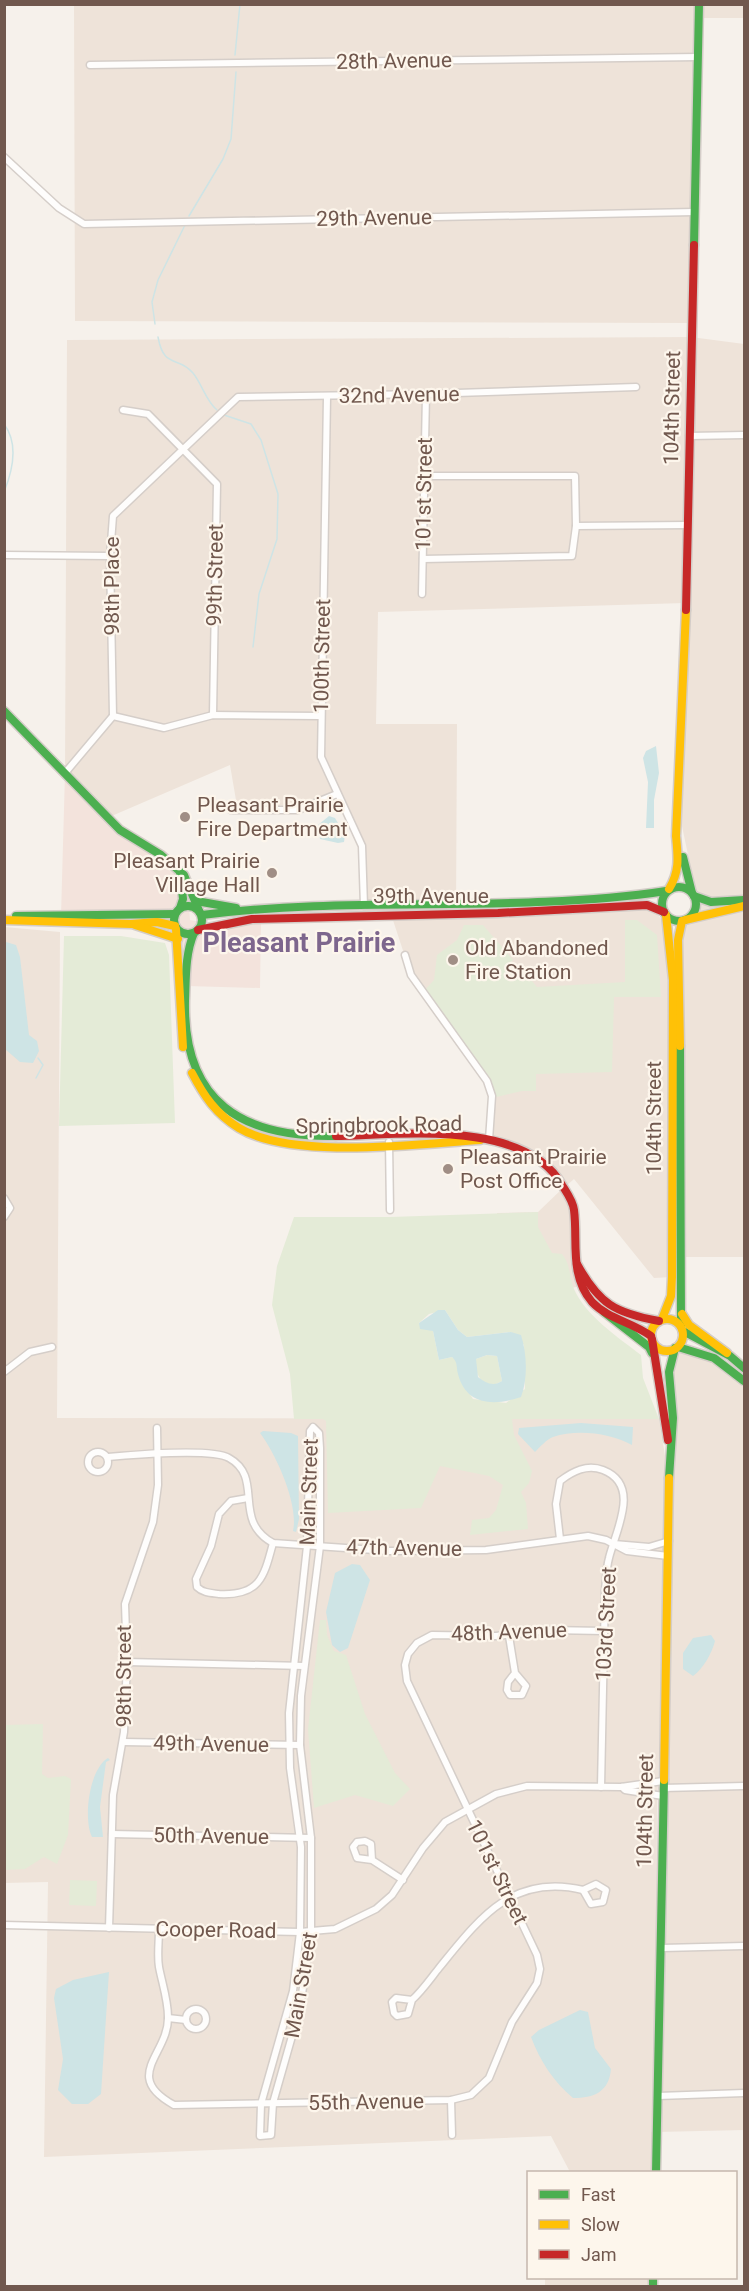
<svg xmlns="http://www.w3.org/2000/svg" width="749" height="2291" font-family="Roboto,sans-serif">
<style>
.residential{fill:#eee3d9}
.commercial{fill:#f3e3dc}
.green{fill:#e4ebd7;fill-rule:evenodd}
.water{fill:#cee4e5;fill-rule:evenodd}
.lines{fill:none;stroke-linecap:round;stroke-linejoin:round}
.stream{stroke:#cee4e5;stroke-width:1.5}
.street-casing{stroke:#d5cec9;stroke-width:9}
.fast-casing{stroke:#d4cdc8;stroke-width:11}
.slow-casing{stroke:#d4cdc8;stroke-width:11}
.jam-casing{stroke:#d4cdc8;stroke-width:11}
.street{stroke:#fefdfc;stroke-width:6}
.fast{stroke:#4caf50;stroke-width:8}
.slow{stroke:#ffc107;stroke-width:8}
.jam{stroke:#c62828;stroke-width:8}
.poi-dot{fill:#a08e85;stroke:#fdf6ec;stroke-width:2}
.labels{text-anchor:middle;stroke-width:4.5;stroke-linejoin:round;paint-order:stroke}
.street-label{font-size:21px;fill:#71584e;stroke:#fdf6ec}
.poi-label{font-size:21px;fill:#71584e;stroke:#fdf6ec;text-anchor:start}
.district-label{font-size:27px;font-weight:bold;fill:#7d668d;stroke:#fdf6ec}
</style>
<rect width="100%" height="100%" fill="#f6f1eb"/>
<g class="residential">
<polygon points="74,5 744,5 744,18 699,18 691,323 75,321"/>
<polygon points="691,337 744,344 744,1257 679,1257 678,940 685,925 697,915 701,900 695,888 679,812 685,603 378,612 376,724 457,724 456,912 548,909 592,913 647,908 655,911 664,923 673,980 672,1277 654,1278 574,1179 565,1187 573,1204 582,1286 506,1299 497,1213 538,1212 564,1187 539,1159 489,1140 490,1088 411,975 390,911 365,912 362,846 337,795 314,805 237,806 230,765 107,818 65,773 67,340"/>
<polygon points="4,927 60,932 57,1418 659,1419 665,1456 662,1570 664,1598 657,1812 656,2050 651,2132 657,2132 670,1451 668,1381 677,1354 683,1351 710,1354 744,1381 744,2130 657,2132 656,2172 570,2172 551,2136 44,2157 48,1882 4,1883"/>
<rect x="545" y="2278" width="108" height="8"/>
</g>
<polygon class="commercial" points="65,773 107,818 170,861 188,891 190,920 208,923 235,917 261,919 260,988 187,986 176,925 169,919 143,914 61,916"/>
<g class="green">
<polygon points="625,920 637,920 657,935 661,997 614,997 612,1072 536,1074 536,1091 522,1091 492,1098 490,1088 423,992 434,980 437,955 457,940 464,925 483,925 513,960 510,963 521,979 527,975 537,987 625,982"/>
<polygon points="64,936 121,936 165,943 169,955 175,1123 59,1126"/>
<path d="M538 1212V1227L552 1253 562 1254C571 1265 569 1277 574 1289 585 1315 619 1338 641 1355L643 1378 659 1419H512L514 1435 532 1471 529 1483 521 1492 526 1503 528 1529 470 1535 472 1520 489 1518 496 1510 503 1485 489 1476 440 1466 421 1508 328 1513 326 1421 323 1419H294L290 1374 272 1305 277 1266 294 1217H390ZM445 1310 458 1330 467 1337 511 1332 524 1345 525 1389 506 1403 473 1399 460 1379 456 1360 452 1357 439 1360 433 1331 419 1323 429 1314Z"/>
<path d="M487 1355 497 1356 502 1381C485 1392 473 1375 476 1359Z"/>
<polygon points="320,1620 326,1620 327,1635 334,1651 346,1655 365,1714 395,1773 410,1789 393,1806 355,1795 314,1808 308,1729"/>
<polygon points="43,1724 42,1774 48,1778 65,1776 71,1779 68,1835 57,1864 44,1857 25,1869 5,1870 5,1725"/>
<polygon points="70,1880 97,1881 96,1906 69,1905"/>
</g>
<g class="water">
<polygon points="656,746 659,773 654,800 654,828 646,828 648,782 643,758 646,751"/>
<polygon points="329,816 335,818 345,835 344,842 338,843 320,839 318,825"/>
<polygon points="6,942 16,945 20,957 29,1035 37,1041 39,1051 33,1063 20,1062 5,1049"/>
<path d="M438 1310H445L458 1330 467 1337 511 1332 521 1335C527 1353 528 1379 521 1397 495 1406 466 1406 458 1374 456 1367 458 1362 452 1357L439 1360 433 1331 420 1329 419 1323ZM487 1355 497 1356 502 1381C493 1387 486 1383 478 1377L476 1359Z"/>
<path d="M581 1423 633 1427 632 1445C610 1433 577 1429 553 1437 547 1439 540 1447 535 1452L518 1434 519 1428Z"/>
<path d="M263 1431 291 1433 298 1436 299 1519 296 1532 293 1531C299 1505 276 1454 260 1433Z"/>
<polygon points="352,1564 360,1565 370,1580 348,1648 340,1652 332,1645 326,1612 335,1573"/>
<path d="M711 1635 715 1641C712 1653 703 1669 693 1676L683 1669V1653L693 1638Z"/>
<path d="M108 1758 110 1760 106 1762 100 1807 103 1837H92C83 1819 89 1769 108 1758Z"/>
<polygon points="109,1972 101,2094 88,2104 72,2104 58,2090 63,2059 54,1998 56,1989 73,1980"/>
<path d="M580 2010 588 2012 595 2048 611 2069C609 2092 594 2098 573 2098 553 2081 540 2061 531 2037L539 2030Z"/>
</g>
<g class="lines">
<g class="stream">
<polyline points="235,55 240,4"/>
<polyline points="189,216 223,159 231,139 236,72"/>
<polyline points="155,324 152,302 158,280 185,225"/>
<path d="M158 337C164 370 178 355 193 373 202 384 206 401 217 410"/>
<polyline points="224,415 251,424 261,440 278,494 277,539 259,594 253,647"/>
<path d="M4 424C19 444 13 470 4 492"/>
<polyline points="36,1078 43,1065 38,1058"/>
</g>
<g class="street-casing">
<g id="street">
<polyline points="90,65 698,57"/>
<polyline points="4,157 59,208 84,224 694,212"/>
<polyline points="327,397 321,757 362,846 364,906"/>
<polyline points="123,410 148,414 217,484 213,715"/>
<polyline points="689,436 744,435"/>
<polyline points="576,526 688,525"/>
<polyline points="4,555 110,556"/>
<polyline points="423,559 572,556 576,526 575,476 424,476"/>
<polyline points="422,594 426,394"/>
<polyline points="113,716 110,556 113,516 238,397 426,394 636,387"/>
<polyline points="65,773 113,716 164,728 213,715 321,716"/>
<polyline points="231,810 298,810 337,794"/>
<polyline points="405,955 411,975 487,1081 492,1096 489,1140"/>
<polyline points="389,1142 390,1210"/>
<polyline points="4,1198 10,1208 4,1217"/>
<polyline points="4,1372 30,1352 52,1347"/>
<polygon points="313,1427 319,1433 320,1448 320,1546 301,1696 300,1745 311,1838 311,1932 300,2008 273,2103 271,2135 260,2136 261,2104 293,1991 300,1932 301,1847 290,1768 289,1713 307,1546 310,1431"/>
<circle cx="98" cy="1462" r="10"/>
<path d="M108 1457C130 1455 212 1448 229 1458 265 1478 231 1520 273 1543L389 1551 486 1550 588 1536 606 1540 627 1551 668 1556"/>
<path d="M248 1498 231 1501 219 1514 211 1546 196 1579 197 1587C203 1593 211 1593 219 1594 260 1596 264 1577 273 1543"/>
<path d="M560 1539 556 1504 560 1481C573 1471 587 1464 603 1470 642 1485 615 1532 609 1558 606 1569 606 1581 605 1591L601 1787"/>
<polyline points="614,1544 649,1547 669,1541"/>
<polyline points="509,1636 515,1673 508,1682 507,1690 510,1695 522,1695 526,1686 515,1673"/>
<polyline points="127,1662 304,1666"/>
<polyline points="123,1742 300,1745"/>
<polyline points="622,1787 625,1790 663,1796"/>
<polyline points="663,1788 744,1786"/>
<polyline points="112,1834 311,1838"/>
<polyline points="372,1860 371,1844 365,1841 357,1842 353,1847 357,1858 372,1860 403,1880"/>
<polygon points="596,1884 606,1890 603,1902 591,1904 583,1890"/>
<polyline points="4,1925 300,1932 335,1929 376,1909 392,1895 423,1848 445,1822 496,1794 527,1786 621,1787 663,1781"/>
<polyline points="109,1928 113,1795 124,1732 127,1662 125,1604 153,1522 158,1485 157,1428"/>
<path d="M159 1929C159 1942 157 1955 159 1967 162 1983 168 2000 168 2017 169 2054 121 2076 174 2105L451 2100 471 2095 489 2078 512 2022 537 1983 540 1969 537 1955 407 1681 405 1665 408 1654 417 1643 432 1635 496 1636 549 1630 604 1631"/>
<polyline points="662,1948 744,1946"/>
<path d="M412 2000 396 1998 392 2002 394 2013 397 2016 408 2014 412 2000C422 1991 431 1978 439 1968 479 1919 512 1873 583 1890"/>
<circle cx="196" cy="2019" r="10"/>
<polyline points="168,2018 186,2020"/>
<polyline points="658,2096 744,2093"/>
<polyline points="451,2100 452,2135"/>
</g>
</g>
<g class="fast-casing">
<g id="fast">
<polyline points="694,245 699,4"/>
<polyline points="4,711 120,830 161,855 184,875 200,913"/>
<polyline points="683,857 692,893"/>
<polyline points="180,872 183,899 180,908"/>
<circle cx="679" cy="904" r="17"/>
<polyline points="694,896 711,902 744,900"/>
<polyline points="196,901 236,908"/>
<circle cx="188" cy="920" r="14"/>
<path d="M202 915C356 895 512 914 666 891"/>
<polyline points="16,916 175,914"/>
<path d="M194 933C185 954 186 978 185 1001 183 1102 242 1138 336 1136"/>
<polyline points="680,1046 681,1326"/>
<polyline points="604,1312 649,1347 652,1353"/>
<polyline points="683,1331 730,1356 744,1368"/>
<polyline points="678,1347 714,1358 744,1381"/>
<polyline points="669,1478 673,1418 669,1372 675,1348"/>
<polyline points="656,2172 664,1780"/>
<polyline points="653,2278 653,2286"/>
</g>
</g>
<g class="slow-casing">
<g id="slow">
<path d="M669 889C680 871 678 857 676 836L686 610"/>
<polyline points="4,920 131,924 157,922 175,926"/>
<polyline points="685,920 744,906"/>
<polyline points="135,925 178,939"/>
<polyline points="176,929 183,1047"/>
<polyline points="680,1046 678,940 682,921"/>
<path d="M192 1073C204 1096 216 1114 239 1128 292 1160 418 1144 480 1140"/>
<polyline points="682,1314 689,1325 727,1353"/>
<polyline points="662,1319 671,1296 672,1277 673,980 666,915"/>
<circle cx="667" cy="1335" r="16"/>
<polyline points="664,1780 669,1478"/>
</g>
</g>
<g class="jam-casing">
<g id="jam">
<polyline points="686,610 694,245"/>
<polyline points="198,930 252,919 498,913 647,905 664,912"/>
<path d="M336 1136C400 1135 525 1119 562 1185 567 1193 573 1201 574 1210 578 1241 569 1275 592 1302 608 1319 632 1322 651 1336"/>
<path d="M577 1264C599 1304 615 1313 659 1321"/>
<polyline points="652,1339 668,1440"/>
</g>
</g>
<use href="#street" class="street"/>
<use href="#fast" class="fast"/>
<use href="#slow" class="slow"/>
<use href="#jam" class="jam"/>
</g>
<g class="poi-dot">
<circle cx="185" cy="817" r="6"/>
<circle cx="272" cy="873" r="6"/>
<circle cx="453" cy="960" r="6"/>
<circle cx="448" cy="1169" r="6"/>
</g>
<g class="labels">
<g class="street-label">
<text transform="translate(394 61) rotate(-1)" y="7">28th Avenue</text>
<text transform="translate(374 218) rotate(-1)" y="7">29th Avenue</text>
<text transform="translate(399 395) rotate(-1)" y="7">32nd Avenue</text>
<text transform="translate(672 408) rotate(-89)" y="7">104th Street</text>
<text transform="translate(424 494) rotate(-89)" y="7">101st Street</text>
<text transform="translate(215 575) rotate(-89)" y="7">99th Street</text>
<text transform="translate(112 586) rotate(-90)" y="7">98th Place</text>
<text transform="translate(322 656) rotate(-89)" y="7">100th Street</text>
<text x="431" y="903">39th Avenue</text>
<text transform="translate(654 1118) rotate(-90)" y="7">104th Street</text>
<text transform="translate(379 1125) rotate(-1)" y="7">Springbrook Road</text>
<text transform="translate(309 1492) rotate(-88)" y="7">Main Street</text>
<text transform="translate(404 1548) rotate(1)" y="7">47th Avenue</text>
<text transform="translate(606 1624) rotate(-87)" y="7">103rd Street</text>
<text transform="translate(509 1632) rotate(-2)" y="7">48th Avenue</text>
<text transform="translate(124 1676) rotate(-90)" y="7">98th Street</text>
<text transform="translate(211 1744) rotate(1)" y="7">49th Avenue</text>
<text transform="translate(645 1811) rotate(-89)" y="7">104th Street</text>
<text transform="translate(211 1836) rotate(1)" y="7">50th Avenue</text>
<text transform="translate(497 1872) rotate(64)" y="7">101st Street</text>
<text transform="translate(216 1930) rotate(1)" y="7">Cooper Road</text>
<text transform="translate(301 1985) rotate(-80)" y="7">Main Street</text>
<text transform="translate(366 2102) rotate(-1)" y="7">55th Avenue</text>
</g>
<g class="poi-label">
<text x="197" y="812">Pleasant Prairie<tspan x="197" dy="24">Fire Department</tspan></text>
<text x="260" y="868" text-anchor="end">Pleasant Prairie<tspan x="260" dy="24">Village Hall</tspan></text>
<text x="465" y="955">Old Abandoned<tspan x="465" dy="24">Fire Station</tspan></text>
<text x="460" y="1164">Pleasant Prairie<tspan x="460" dy="24">Post Office</tspan></text>
</g>
<g class="district-label">
<text x="299" y="952">Pleasant Prairie</text>
</g>
</g>
<rect width="749" height="2291" fill="none" stroke="#71584e" stroke-width="12"/>
<rect x="527" y="2171" width="210" height="108" fill="#fdf6ec" stroke="#c5b7ad" stroke-width="1.5"/>
<rect x="539" y="2190" width="30" height="9" fill="#4caf50" stroke="#c5b7ad" stroke-width="1.5"/>
<text x="581" y="2201" font-size="18" fill="#71584e">Fast</text>
<rect x="539" y="2220" width="30" height="9" fill="#ffc107" stroke="#c5b7ad" stroke-width="1.5"/>
<text x="581" y="2231" font-size="18" fill="#71584e">Slow</text>
<rect x="539" y="2250" width="30" height="9" fill="#c62828" stroke="#c5b7ad" stroke-width="1.5"/>
<text x="581" y="2261" font-size="18" fill="#71584e">Jam</text>
</svg>
